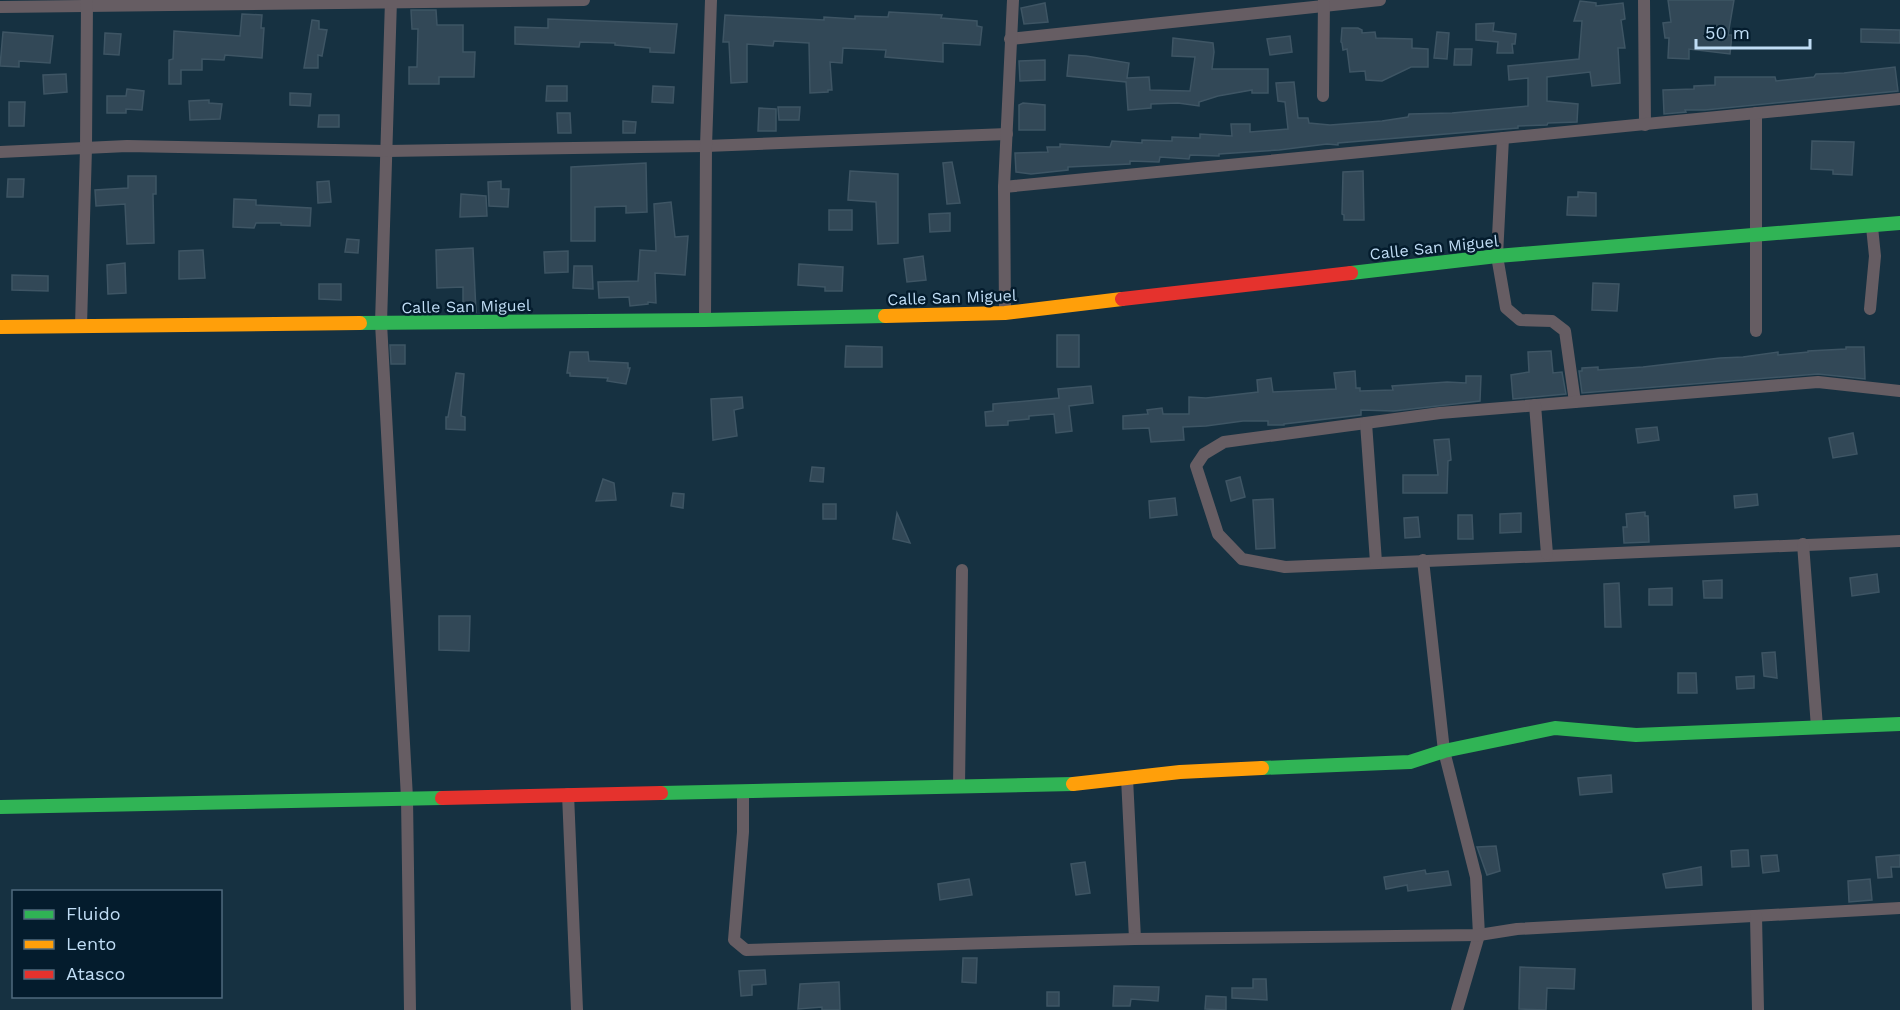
<svg xmlns="http://www.w3.org/2000/svg" width="1900" height="1010" font-family="'Work Sans',sans-serif">
<style>
.building{fill:#324857;stroke:#3e5564;stroke-width:1.5}
.lines{fill:none;stroke-linecap:round;stroke-linejoin:round}
.street{stroke:#665d63;stroke-width:12}
.fast{stroke:#30b455;stroke-width:14}
.slow{stroke:#ff9f0a;stroke-width:14}
.jam{stroke:#e5322d;stroke-width:14}
.labels{text-anchor:middle;stroke-width:5;stroke-linejoin:round;paint-order:stroke}
.street-label{font-size:16px;fill:#c0ddf5;stroke:#041c2d}
</style>
<rect width="100%" height="100%" fill="#163141"/>
<g class="building">
<polygon points="1668,0 1734,0 1728,35 1732,35 1730,54 1689,49 1689,59 1668,58 1669,38 1665,38 1663,23 1671,22"/>
<polygon points="1580,1 1596,3 1596,6 1623,3 1625,19 1621,20 1625,48 1618,48 1620,83 1592,86 1590,72 1547,77 1547,101 1578,104 1577,122 1548,123 1547,125 1518,126 1518,128 1338,143 1338,145 1327,144 1279,150 1219,154 1219,156 1190,155 1189,159 1160,157 1159,162 1130,161 1130,164 1068,167 1068,170 1031,174 1016,172 1015,153 1048,152 1047,147 1060,147 1060,144 1110,147 1112,141 1142,143 1142,140 1172,141 1172,137 1200,138 1200,134 1232,136 1231,124 1250,124 1250,132 1288,129 1285,102 1278,101 1276,83 1294,82 1298,118 1308,118 1309,123 1330,125 1382,121 1408,117 1409,114 1452,113 1528,106 1528,78 1509,80 1508,66 1579,59 1582,21 1574,21"/>
<polygon points="1045,3 1048,22 1024,24 1021,8"/>
<polygon points="411,10 436,10 437,25 463,25 463,52 475,52 474,77 439,77 439,84 409,84 409,67 417,67 418,29 412,29"/>
<polygon points="889,12 942,15 941,18 977,21 977,26 982,27 980,45 943,43 943,62 885,57 886,50 843,48 842,63 830,62 832,90 828,90 828,92 810,93 809,43 774,41 773,46 747,44 747,82 731,83 729,42 723,42 725,15 824,20 824,17 855,19 855,16 888,17"/>
<polygon points="242,14 262,15 261,28 264,28 262,58 225,55 224,60 202,59 202,70 181,70 181,84 169,84 169,60 173,59 174,31 240,36"/>
<polygon points="548,19 677,24 674,53 650,52 650,48 615,45 615,43 580,42 579,47 515,44 515,27 548,28"/>
<polygon points="312,20 319,21 319,29 327,30 322,56 318,55 318,68 304,68"/>
<polygon points="1494,23 1493,31 1516,34 1515,44 1512,44 1513,53 1497,53 1498,42 1476,40 1476,24"/>
<polygon points="1342,28 1358,28 1362,30 1362,33 1375,32 1376,38 1412,39 1412,48 1428,49 1428,67 1411,67 1382,81 1366,80 1365,71 1350,72 1347,49 1343,50 1342,43 1341,42"/>
<polygon points="1861,29 1900,30 1900,43 1861,42"/>
<polygon points="3,32 53,36 50,63 19,61 19,67 0,66"/>
<polygon points="1437,32 1449,33 1447,59 1434,58"/>
<polygon points="105,33 121,34 119,55 104,54"/>
<polygon points="1290,36 1292,52 1270,55 1267,39"/>
<polygon points="1173,38 1213,43 1214,52 1212,69 1268,69 1268,93 1252,93 1252,90 1218,96 1199,102 1199,106 1178,103 1151,104 1151,108 1128,110 1126,82 1067,76 1069,55 1086,56 1129,63 1127,78 1149,77 1150,90 1190,91 1195,57 1172,56"/>
<polygon points="1455,49 1472,49 1471,65 1454,65"/>
<polygon points="1045,60 1045,80 1020,81 1019,61"/>
<polygon points="1895,67 1898,91 1705,110 1685,110 1686,112 1664,114 1663,90 1694,89 1694,86 1715,85 1715,77 1775,77 1776,81 1814,77 1816,74 1844,73"/>
<polygon points="66,74 67,92 44,94 43,75"/>
<polygon points="547,86 567,86 567,101 546,101"/>
<polygon points="653,86 674,87 673,103 652,102"/>
<polygon points="127,89 144,91 142,110 126,109 126,113 107,113 107,96 126,96"/>
<polygon points="290,93 311,94 310,106 290,105"/>
<polygon points="209,100 209,103 222,104 220,119 190,120 189,101"/>
<polygon points="9,102 25,102 24,126 9,126"/>
<polygon points="1023,103 1045,105 1045,130 1019,130 1019,105"/>
<polygon points="778,107 800,107 799,120 779,120"/>
<polygon points="759,108 776,109 776,131 758,131"/>
<polygon points="557,113 570,113 571,133 558,133"/>
<polygon points="319,115 339,115 339,127 318,127"/>
<polygon points="623,121 636,122 635,133 623,133"/>
<polygon points="1812,141 1854,142 1852,175 1833,174 1833,170 1811,169"/>
<polygon points="952,162 960,203 947,204 943,163"/>
<polygon points="646,163 647,212 626,213 626,206 595,207 595,241 571,241 571,167"/>
<polygon points="850,171 898,174 898,243 878,244 876,202 848,200"/>
<polygon points="1363,171 1364,220 1344,220 1344,215 1342,214 1343,172"/>
<polygon points="128,176 156,176 156,194 153,194 154,243 127,244 125,204 96,206 95,190 128,188"/>
<polygon points="8,179 24,179 23,197 7,197"/>
<polygon points="329,181 331,202 318,203 317,182"/>
<polygon points="501,181 501,189 509,189 508,207 489,206 488,182"/>
<polygon points="1578,192 1596,193 1596,216 1567,215 1568,197 1578,197"/>
<polygon points="461,194 486,196 487,216 460,217"/>
<polygon points="234,199 256,200 256,205 311,208 310,226 281,225 281,223 256,223 254,228 233,227"/>
<polygon points="671,202 675,237 688,236 685,275 655,273 656,303 648,302 648,304 630,306 629,297 599,298 598,282 638,281 640,250 656,251 654,204"/>
<rect x="829" y="210" width="23" height="20"/>
<polygon points="950,213 950,231 930,232 929,214"/>
<polygon points="347,239 359,240 358,253 345,252"/>
<polygon points="473,248 476,312 463,312 463,287 437,288 436,250"/>
<polygon points="203,250 205,278 179,279 179,251"/>
<polygon points="568,251 568,272 545,273 544,252"/>
<polygon points="923,256 926,280 907,282 904,259"/>
<polygon points="125,263 126,293 108,294 107,265"/>
<polygon points="799,264 843,267 842,291 825,291 825,287 798,285"/>
<polygon points="574,266 592,266 593,289 573,288"/>
<polygon points="12,275 48,276 48,291 12,290"/>
<polygon points="1593,283 1619,284 1617,311 1592,310"/>
<polygon points="319,284 341,284 341,300 319,299"/>
<rect x="1057" y="335" width="22" height="32"/>
<polygon points="390,345 405,345 405,364 391,364"/>
<polygon points="846,346 882,347 882,367 845,367"/>
<polygon points="1846,347 1864,347 1865,379 1818,374 1582,393 1579,371 1582,371 1582,368 1598,367 1598,370 1643,367 1720,358 1743,357 1778,352 1778,355 1808,352 1808,351 1846,349"/>
<polygon points="1551,351 1553,373 1562,372 1566,394 1513,399 1511,375 1529,372 1528,352"/>
<polygon points="570,352 588,352 589,361 628,363 628,368 630,368 626,384 607,381 608,378 570,376 570,373 567,373"/>
<polygon points="1355,371 1356,388 1360,388 1360,391 1393,390 1392,386 1447,382 1466,383 1466,376 1481,376 1480,401 1394,411 1361,410 1361,415 1284,424 1284,425 1268,425 1268,421 1243,421 1206,426 1183,427 1184,440 1151,442 1149,428 1123,429 1123,416 1148,414 1147,410 1162,408 1163,414 1189,414 1189,397 1206,398 1258,392 1257,380 1271,378 1273,392 1336,389 1334,373"/>
<polygon points="456,373 464,374 461,416 465,417 465,430 446,429 446,417 448,417"/>
<polygon points="1091,386 1093,403 1069,406 1072,431 1056,433 1054,414 1029,416 1029,419 1008,421 1008,425 986,426 985,412 993,411 993,404 1059,398 1058,389"/>
<polygon points="742,397 743,408 734,410 737,436 713,440 711,399"/>
<polygon points="1657,427 1659,440 1638,443 1636,429"/>
<polygon points="1853,433 1857,454 1833,458 1829,438"/>
<polygon points="1449,439 1451,460 1448,461 1447,493 1403,493 1403,475 1438,475 1434,440"/>
<polygon points="812,467 824,468 823,482 810,481"/>
<polygon points="1240,477 1245,497 1231,501 1226,481"/>
<polygon points="603,479 614,483 616,500 596,501"/>
<polygon points="673,493 684,494 683,508 671,506"/>
<polygon points="1757,494 1758,505 1735,508 1734,496"/>
<polygon points="1175,498 1177,515 1150,518 1149,501"/>
<polygon points="1273,499 1275,548 1256,549 1253,500"/>
<rect x="823" y="504" width="13" height="15"/>
<polygon points="1645,512 1645,516 1648,516 1649,542 1624,543 1623,527 1627,527 1626,514"/>
<polygon points="897,513 910,543 893,539"/>
<polygon points="1521,513 1521,532 1500,533 1500,514"/>
<polygon points="1458,515 1472,515 1473,539 1458,539"/>
<polygon points="1418,517 1420,537 1405,538 1404,518"/>
<polygon points="1877,574 1879,592 1852,596 1850,578"/>
<polygon points="1722,580 1722,598 1704,598 1703,581"/>
<polygon points="1619,583 1621,627 1605,627 1604,584"/>
<polygon points="1672,588 1672,605 1649,605 1649,589"/>
<polygon points="439,616 470,616 469,651 439,650"/>
<polygon points="1775,652 1777,678 1764,676 1762,653"/>
<polygon points="1678,673 1696,673 1697,693 1678,693"/>
<polygon points="1754,676 1754,688 1737,689 1736,677"/>
<polygon points="1611,775 1612,792 1580,795 1578,778"/>
<polygon points="1496,846 1500,871 1487,875 1477,847"/>
<polygon points="1742,850 1748,850 1749,866 1732,867 1731,851"/>
<polygon points="1777,855 1779,871 1763,873 1761,856"/>
<polygon points="1900,855 1900,867 1891,867 1892,877 1878,878 1876,857"/>
<polygon points="1085,862 1090,893 1076,895 1071,864"/>
<polygon points="1701,867 1702,885 1666,888 1663,874"/>
<polygon points="1425,870 1426,874 1448,871 1451,885 1408,891 1407,885 1386,889 1384,877"/>
<polygon points="969,879 972,895 940,900 938,884"/>
<polygon points="1870,879 1872,900 1849,902 1848,881"/>
<polygon points="963,958 977,958 976,983 962,982"/>
<polygon points="1520,967 1575,969 1574,989 1547,988 1546,1010 1519,1009"/>
<polygon points="765,970 766,984 752,985 752,995 741,996 739,971"/>
<polygon points="1253,979 1266,979 1267,1000 1232,998 1232,988 1253,988"/>
<polygon points="839,982 840,1010 822,1010 822,1007 798,1009 800,984"/>
<polygon points="1114,986 1159,987 1158,1001 1131,999 1130,1006 1113,1006"/>
<rect x="1047" y="992" width="12" height="14"/>
<polygon points="1206,996 1226,997 1226,1010 1205,1009"/>
</g>
<g class="lines">
<g class="street">
<polyline points="391,0 381,323 407,798 410,1010"/>
<polyline points="1644,0 1645,125"/>
<polyline points="0,7 584,0"/>
<polyline points="1010,39 1380,0"/>
<polyline points="1323,96 1324,0"/>
<polyline points="1756,113 1756,331"/>
<polyline points="1503,138 1497,256 1506,308 1520,320 1552,321 1565,331 1575,402"/>
<polyline points="0,152 127,146 387,151 706,146 1007,134"/>
<polyline points="1004,187 1900,99"/>
<polyline points="1870,309 1875,256 1872,227"/>
<polyline points="1005,313 1004,187 1013,0"/>
<polyline points="705,320 706,146 711,0"/>
<polyline points="81,326 86,148 87,1"/>
<polyline points="1900,391 1818,382 1440,413 1224,442 1204,454 1196,466 1218,534 1242,559 1285,567 1900,541"/>
<polyline points="1535,405 1547,554"/>
<polyline points="1366,423 1376,562"/>
<polyline points="1803,544 1817,727"/>
<polyline points="1423,560 1444,751 1476,877 1479,935 1457,1010"/>
<polyline points="1127,778 1135,939"/>
<polyline points="959,786 962,570"/>
<polyline points="743,791 743,832 734,940 746,950 1135,939 1479,935 1517,929 1900,908"/>
<polyline points="568,794 577,1010"/>
<polyline points="1756,916 1758,1010"/>
</g>
<g class="fast">
<polyline points="1351,273 1497,256 1900,223"/>
<polyline points="360,323 705,320 885,316"/>
<polyline points="1262,768 1410,762 1444,751 1555,728 1636,735 1900,724"/>
<polyline points="661,793 1073,784"/>
<polyline points="0,807 442,798"/>
</g>
<g class="slow">
<polyline points="885,316 1005,313 1122,299"/>
<polyline points="0,327 360,323"/>
<polyline points="1073,784 1180,772 1262,768"/>
</g>
<g class="jam">
<polyline points="1122,299 1351,273"/>
<polyline points="442,798 661,793"/>
</g>
</g>
<g class="labels">
<g class="street-label">
<text transform="translate(1434 247) rotate(-6)" y="6">Calle San Miguel</text>
<text transform="translate(952 297) rotate(-2)" y="6">Calle San Miguel</text>
<text transform="translate(466 306) rotate(-1)" y="6">Calle San Miguel</text>
</g>
</g>
<rect x="12" y="890" width="210" height="108" fill="#041c2d" stroke="#4f697d" stroke-width="1.5"/>
<rect x="24" y="910" width="30" height="9" fill="#30b455" stroke="#4f697d" stroke-width="1.5"/>
<text x="66" y="920" font-size="18" fill="#c0ddf5">Fluido</text>
<rect x="24" y="940" width="30" height="9" fill="#ff9f0a" stroke="#4f697d" stroke-width="1.5"/>
<text x="66" y="950" font-size="18" fill="#c0ddf5">Lento</text>
<rect x="24" y="970" width="30" height="9" fill="#e5322d" stroke="#4f697d" stroke-width="1.5"/>
<text x="66" y="980" font-size="18" fill="#c0ddf5">Atasco</text>
<path d="M1696 39v9h114v-9" fill="none" stroke="#c0ddf5" stroke-width="3"/>
<text x="1705" y="39" font-size="18" fill="#c0ddf5" stroke="#041c2d" stroke-width="4.5" paint-order="stroke">50 m</text>
</svg>
